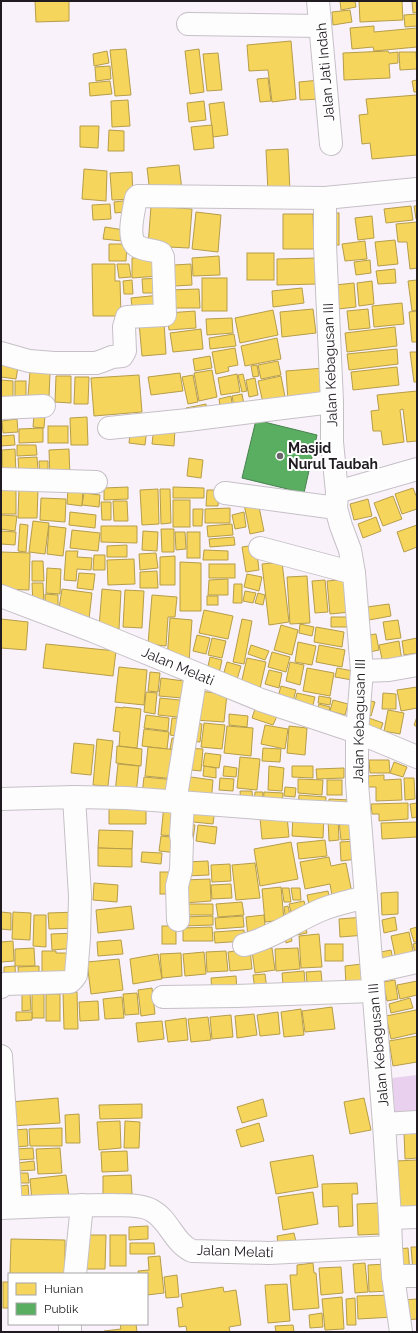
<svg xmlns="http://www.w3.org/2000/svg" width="418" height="1333" font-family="Raleway,sans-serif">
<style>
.green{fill:#e9d0ee}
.homes{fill:#f6d55c;stroke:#b69d4a}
.public{fill:#5aae61;stroke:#48824e}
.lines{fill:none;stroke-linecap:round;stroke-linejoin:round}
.minor-casing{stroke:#c5c0c6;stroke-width:24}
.minor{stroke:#fefdfe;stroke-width:22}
.poi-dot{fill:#6b666c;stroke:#fff;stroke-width:1.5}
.labels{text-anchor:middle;stroke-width:4;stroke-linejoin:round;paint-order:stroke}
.street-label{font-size:14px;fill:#1f1b20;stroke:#fff}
.poi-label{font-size:14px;font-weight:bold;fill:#1f1b20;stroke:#fff;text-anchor:start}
</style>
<rect width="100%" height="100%" fill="#f9f2fa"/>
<polygon class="green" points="417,1075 417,1119 396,1121 392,1078"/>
<g class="homes">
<polygon points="35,1 69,1 69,21 36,22"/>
<polygon points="340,1 355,1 356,7 341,10"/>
<polygon points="359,1 402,1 403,20 360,22"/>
<polygon points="412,1 417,1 417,12 413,13"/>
<polygon points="350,10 352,22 333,25 332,12"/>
<polygon points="417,14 417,26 405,27 404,15"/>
<polygon points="374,26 374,32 417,28 417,47 374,51 373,47 352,49 350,28"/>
<polygon points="291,41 296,99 272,102 268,70 249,71 247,45"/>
<polygon points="126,49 131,95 115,96 110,50"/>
<polygon points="199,49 204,92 190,94 185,51"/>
<polygon points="107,51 109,63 94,66 93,54"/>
<polygon points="388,51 389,53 398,52 398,63 389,64 390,78 344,80 343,53"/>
<polygon points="399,52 416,52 417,69 400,70"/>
<polygon points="218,53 222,90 207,91 203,54"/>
<polygon points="110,66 111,79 96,81 95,67"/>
<polygon points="268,78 271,101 260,102 257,79"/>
<polygon points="320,80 321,99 300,100 299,82"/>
<polygon points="417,80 417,92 414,92 412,81"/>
<polygon points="110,81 112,94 90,96 89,83"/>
<polygon points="417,95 417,155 372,159 370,143 362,144 359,115 368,114 366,99"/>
<polygon points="128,100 130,126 112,127 111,101"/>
<polygon points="204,101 206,120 189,122 187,103"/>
<polygon points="224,102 228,135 213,137 209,104"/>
<polygon points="212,125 214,148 194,150 191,127"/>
<polygon points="80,126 99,126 98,148 80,147"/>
<polygon points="109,130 124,131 124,151 108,151"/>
<polygon points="288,149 290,191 268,192 266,150"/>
<polygon points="179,165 182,190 150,193 147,168"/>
<polygon points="84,169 107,171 106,201 82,199"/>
<polygon points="132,172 133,199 112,200 110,173"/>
<polygon points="132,200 133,211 115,213 114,202"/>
<polygon points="110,204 111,219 93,220 92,205"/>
<polygon points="151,206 192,209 189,248 148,246"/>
<polygon points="411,206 413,220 386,223 384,209"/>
<polygon points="414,206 417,206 417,219 416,219"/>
<polygon points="196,212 221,215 218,252 192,249"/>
<rect x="328" y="213" width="11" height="32"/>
<polygon points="283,214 313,214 314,249 283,249"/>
<polygon points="372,216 374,238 358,240 355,218"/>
<polygon points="417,222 417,268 410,269 407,242 398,242 396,224"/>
<polygon points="105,227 124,230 122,241 103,239"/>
<polygon points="395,240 398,264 378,266 375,242"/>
<polygon points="365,241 367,259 345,261 342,244"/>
<polygon points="109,244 127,244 126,261 109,261"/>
<rect x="247" y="253" width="27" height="27"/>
<polygon points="219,256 220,275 193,276 192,258"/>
<polygon points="158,257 159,276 132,278 132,258"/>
<polygon points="318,258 318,284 277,285 277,259"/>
<polygon points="370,260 371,273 356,275 354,262"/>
<polygon points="92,264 115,264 115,281 120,281 121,316 93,316"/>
<polygon points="117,264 129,264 131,277 119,278"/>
<polygon points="191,264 192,285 175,286 174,265"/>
<polygon points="395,269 396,283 378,284 376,271"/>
<polygon points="161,278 162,293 143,293 142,279"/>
<rect x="202" y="278" width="25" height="33"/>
<polygon points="132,280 133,294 124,294 123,281"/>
<polygon points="417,280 417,310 412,311 408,281"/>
<polygon points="372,281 374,304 359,306 357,283"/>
<polygon points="354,283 356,307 338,309 335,285"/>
<polygon points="302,288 304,303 273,307 272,291"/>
<polygon points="199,289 200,308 169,308 169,290"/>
<polygon points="160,295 162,314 133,317 131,298"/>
<polygon points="402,303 404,324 374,327 372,306"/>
<polygon points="313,309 316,333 282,337 280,312"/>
<polygon points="368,309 370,328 349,330 347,311"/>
<polygon points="273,310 278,335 240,343 235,318"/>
<polygon points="195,311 196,328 169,330 167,313"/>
<polygon points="417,311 417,342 412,342 409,312"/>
<polygon points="232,318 233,333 207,335 206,319"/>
<polygon points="164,322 166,354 142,356 139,323"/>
<polygon points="395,327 397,346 347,352 345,333"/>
<polygon points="201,329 203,349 173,352 170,333"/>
<polygon points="234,334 236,346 210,349 209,338"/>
<polygon points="277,338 281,359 245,366 241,346"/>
<polygon points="235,348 238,365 228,367 229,371 216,374 212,352"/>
<polygon points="397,349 398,364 349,370 347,354"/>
<polygon points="410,352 417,352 417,382 414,382"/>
<polygon points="210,356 212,368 195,371 193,359"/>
<polygon points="278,361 281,375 261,379 258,365"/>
<polygon points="1,365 18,367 16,379 1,377"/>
<polygon points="257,365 259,376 253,377 251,366"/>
<polygon points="397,367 399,385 353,390 351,372"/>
<polygon points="324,368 326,399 288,401 286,371"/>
<polygon points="212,370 217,397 199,401 194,373"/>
<polygon points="30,371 50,373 49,397 28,396"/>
<polygon points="180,373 183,391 151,395 148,377"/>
<polygon points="237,374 240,392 221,395 218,378"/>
<polygon points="243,374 247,391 242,392 238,375"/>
<polygon points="139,375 142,412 94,416 91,378"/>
<polygon points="193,375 198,402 188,404 182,377"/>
<polygon points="56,376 71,376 71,403 55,402"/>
<polygon points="281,376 286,402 264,407 258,381"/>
<polygon points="75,377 89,377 88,404 74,404"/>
<polygon points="255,378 258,395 249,397 246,380"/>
<polygon points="1,380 13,381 13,404 1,404"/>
<rect x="15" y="381" width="11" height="17"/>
<polygon points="417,391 417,441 407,442 403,409 400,410 404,442 383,445 381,431 373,431 371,411 379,410 377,395"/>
<polygon points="242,394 245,410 235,412 232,396"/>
<polygon points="231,396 233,410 221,412 219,399"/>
<polygon points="206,404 208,414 188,418 186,408"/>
<polygon points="34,415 45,415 44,428 33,427"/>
<polygon points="87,417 88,445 71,445 70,418"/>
<polygon points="17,419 18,432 3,433 2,421"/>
<rect x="48" y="426" width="20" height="17"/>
<polygon points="131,426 147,428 145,445 129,443"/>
<polygon points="154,427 175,429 174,446 152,444"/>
<polygon points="43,428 43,442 19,443 19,429"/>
<polygon points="14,435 15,445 1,446 1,436"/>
<polygon points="17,445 36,445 37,455 17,456"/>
<polygon points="15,449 16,474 2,474 2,450"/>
<polygon points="69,449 70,480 50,480 49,450"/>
<polygon points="37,457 38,471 19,473 18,458"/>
<polygon points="189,458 203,460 201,478 187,476"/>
<polygon points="39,461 48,461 48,478 40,478"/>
<rect x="1" y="486" width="15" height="28"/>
<polygon points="128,487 128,499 104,500 104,488"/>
<polygon points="173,487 204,488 204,498 173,498"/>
<polygon points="19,488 38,489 37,518 18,518"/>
<polygon points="68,488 83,489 82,506 67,504"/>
<polygon points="413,488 417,498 417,509 402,514 395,494"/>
<polygon points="158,489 159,524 142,525 140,490"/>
<polygon points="160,489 170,489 171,523 161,524"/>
<polygon points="207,490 219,490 218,506 206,506"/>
<polygon points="84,493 100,495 99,507 82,505"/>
<polygon points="393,496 402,519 383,526 374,503"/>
<polygon points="41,498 66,499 65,522 40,520"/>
<polygon points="368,499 372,516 354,520 350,504"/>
<rect x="173" y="500" width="17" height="27"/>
<polygon points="113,501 127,501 128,521 114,521"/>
<polygon points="101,502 111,502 111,520 102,520"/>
<polygon points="258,502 264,531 250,534 244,504"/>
<polygon points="230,508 230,523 205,523 205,509"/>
<polygon points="193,509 203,509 202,526 193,526"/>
<polygon points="70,512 96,515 95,528 69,525"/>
<polygon points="244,512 246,527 235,529 232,515"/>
<polygon points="1,515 17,516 15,531 1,529"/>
<polygon points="376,517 381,531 363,538 358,524"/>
<polygon points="33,521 49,523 45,554 29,552"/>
<polygon points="20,524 28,525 26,552 18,551"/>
<polygon points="232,524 233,535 208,537 207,526"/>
<polygon points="417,525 417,547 404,552 397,532"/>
<polygon points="49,526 66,528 63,556 47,554"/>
<polygon points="101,526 137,526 137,543 101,542"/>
<polygon points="161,529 174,529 174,552 162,552"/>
<polygon points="72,530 100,533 98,551 70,548"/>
<polygon points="1,531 16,532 15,545 1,544"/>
<polygon points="143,531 158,532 157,551 142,550"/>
<polygon points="175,532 185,532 186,549 176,550"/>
<rect x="187" y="532" width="13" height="26"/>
<polygon points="234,537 235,545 210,547 209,539"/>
<polygon points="127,545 127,557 107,557 107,546"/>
<polygon points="256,545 259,570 246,572 242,547"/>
<polygon points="204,550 228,551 228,560 203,560"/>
<polygon points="66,551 78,551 77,557 92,558 91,570 77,569 76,581 64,580"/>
<polygon points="1,552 30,553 29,590 1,589"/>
<polygon points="156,553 158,568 140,570 139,554"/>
<polygon points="94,555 105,555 105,570 93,570"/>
<polygon points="175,556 175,585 160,585 160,557"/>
<polygon points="134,559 135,584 108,585 107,560"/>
<polygon points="32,561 43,561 44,581 32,581"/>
<polygon points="180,562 201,563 201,611 180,611"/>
<polygon points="282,562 289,622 269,625 262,564"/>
<rect x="209" y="564" width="26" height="14"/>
<polygon points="47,568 61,569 60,594 46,593"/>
<polygon points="157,571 158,588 140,588 140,572"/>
<polygon points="79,573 95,574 93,590 77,588"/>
<polygon points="247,574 262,577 259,591 244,587"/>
<polygon points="307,576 310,623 290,624 287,577"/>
<polygon points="228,579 228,595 208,595 209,580"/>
<polygon points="347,579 351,612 330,614 327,581"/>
<polygon points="325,580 328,612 315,613 312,581"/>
<polygon points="32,583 43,583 44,604 33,605"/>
<polygon points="234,584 242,584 242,603 233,603"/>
<polygon points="62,589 92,593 89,619 58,615"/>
<polygon points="102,589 121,591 119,629 99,628"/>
<polygon points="125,590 144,591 142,628 123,627"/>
<polygon points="245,591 256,593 253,603 243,601"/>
<polygon points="258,593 265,595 263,605 255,603"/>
<polygon points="45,594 58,595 58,612 45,611"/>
<polygon points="152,595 177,597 175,617 168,617 166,646 148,644"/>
<rect x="207" y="596" width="11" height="9"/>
<polygon points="389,604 391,616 369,620 367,607"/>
<polygon points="204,610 233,616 228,639 199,633"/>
<polygon points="331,617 352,617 353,627 331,627"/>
<polygon points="170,618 192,620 189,662 167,660"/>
<polygon points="1,619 28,622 26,650 1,648"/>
<polygon points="242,619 252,621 244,664 233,662"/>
<polygon points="398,620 401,638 386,640 383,622"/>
<polygon points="300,624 314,627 312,636 299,633"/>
<polygon points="281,625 298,630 292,655 274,650"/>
<polygon points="316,627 344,632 342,647 314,642"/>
<polygon points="376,634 379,650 365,653 362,636"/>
<polygon points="197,635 210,638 206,654 193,651"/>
<polygon points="212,638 226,641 222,658 208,655"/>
<polygon points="417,638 417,653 404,655 402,641"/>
<polygon points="399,641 402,661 383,664 379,645"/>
<polygon points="298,642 316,646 312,665 295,662"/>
<polygon points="46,644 116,651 113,676 43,668"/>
<polygon points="251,645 269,651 265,660 248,654"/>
<polygon points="319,645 345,650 342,667 316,662"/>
<polygon points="272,652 290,657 286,672 268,667"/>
<polygon points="210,657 222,660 218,678 206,676"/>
<polygon points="247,658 266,662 259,693 240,688"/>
<polygon points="227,662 241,666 236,683 222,679"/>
<polygon points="290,662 304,665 300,685 286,681"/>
<polygon points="119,667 147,670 144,705 115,702"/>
<polygon points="307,668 334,673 330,696 303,691"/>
<polygon points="337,668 353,671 352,680 335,677"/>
<polygon points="269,670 282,673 279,688 265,684"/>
<polygon points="150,672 160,673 158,692 148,691"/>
<polygon points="161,678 184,681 182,698 159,696"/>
<polygon points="281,686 296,690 291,709 276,704"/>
<polygon points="417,687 417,708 401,711 397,690"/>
<polygon points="198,691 227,694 224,722 195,720"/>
<polygon points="146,692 157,693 155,714 144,712"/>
<polygon points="297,693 315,697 311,713 293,709"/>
<polygon points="383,693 396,694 396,709 382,709"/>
<polygon points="319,696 331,698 330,705 318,703"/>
<polygon points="160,698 189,701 187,718 158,715"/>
<polygon points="364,699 375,702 371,716 360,713"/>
<polygon points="333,700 348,704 345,715 330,711"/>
<polygon points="319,704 330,707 327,721 315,718"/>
<polygon points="256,706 278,714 273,725 252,718"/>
<polygon points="116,707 123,708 123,707 141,709 137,748 119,746 120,732 113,731"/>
<polygon points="388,710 404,713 400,734 384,731"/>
<polygon points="229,714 248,716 247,727 229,725"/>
<polygon points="146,715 169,718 168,731 144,728"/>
<polygon points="417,717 417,727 414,725"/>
<polygon points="172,718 186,719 184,737 170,735"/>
<polygon points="369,718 383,723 379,734 364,729"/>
<polygon points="190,723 202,724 200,742 188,741"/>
<polygon points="204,723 225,725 222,749 201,747"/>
<polygon points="265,725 288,729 285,749 261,744"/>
<polygon points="227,726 253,728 251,756 224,753"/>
<polygon points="289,726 307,728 305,755 287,753"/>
<polygon points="144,729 169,732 167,749 142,746"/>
<polygon points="172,738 183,739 181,751 170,749"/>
<polygon points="97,739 113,741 108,786 93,785"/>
<polygon points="74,743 94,745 91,775 71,773"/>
<polygon points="117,746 142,749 141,766 116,763"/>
<polygon points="148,747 178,750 175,779 145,776"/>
<polygon points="185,748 203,749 201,771 182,769"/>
<polygon points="263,748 281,749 280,762 262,761"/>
<polygon points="205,753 221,755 219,768 203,766"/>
<polygon points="240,757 260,759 257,790 237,788"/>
<polygon points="369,760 389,760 390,773 370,773"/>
<polygon points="394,762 407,767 403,777 390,773"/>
<polygon points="118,764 139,766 136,795 115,793"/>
<polygon points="204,766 216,768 216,778 203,776"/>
<polygon points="224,766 237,768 236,777 223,776"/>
<polygon points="269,766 284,768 282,791 268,790"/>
<polygon points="292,766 313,766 313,778 292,777"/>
<polygon points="344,768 344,778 317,779 316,769"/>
<polygon points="384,775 384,780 401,779 402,800 376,801 376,787 368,787 367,776"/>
<polygon points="183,776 213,780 211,803 181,800"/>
<polygon points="144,777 176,780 174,797 142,794"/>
<polygon points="220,778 234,779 233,791 219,790"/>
<polygon points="404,778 414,778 415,799 405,800"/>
<polygon points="298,779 323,780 322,795 298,793"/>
<rect x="327" y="780" width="15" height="15"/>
<polygon points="285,787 296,788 295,797 284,796"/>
<polygon points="240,791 252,791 253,804 241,805"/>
<polygon points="255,792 263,792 262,806 254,805"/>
<polygon points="264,792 283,793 282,808 263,806"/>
<polygon points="299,795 326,797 325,811 298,809"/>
<polygon points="329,799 351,800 350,812 328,811"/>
<polygon points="408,803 408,819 379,821 379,814 372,814 371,804"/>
<polygon points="417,803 417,817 412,818 410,804"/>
<polygon points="164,805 179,806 176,836 161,835"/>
<polygon points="186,806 215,809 213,824 184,821"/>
<polygon points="109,808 146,809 146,824 109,824"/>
<polygon points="293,814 324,815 323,838 292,836"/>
<polygon points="287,816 289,837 262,839 260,818"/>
<polygon points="328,819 338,819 339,840 329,841"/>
<polygon points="352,820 354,839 341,840 339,821"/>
<polygon points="417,822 417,837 382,839 381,823"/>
<polygon points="184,823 195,825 193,840 182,839"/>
<polygon points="198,825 217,827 215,844 196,841"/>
<polygon points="99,830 133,831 132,849 98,848"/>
<polygon points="161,836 179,838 178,853 159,851"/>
<polygon points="325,840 327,856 299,859 297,843"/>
<polygon points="356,841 357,859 341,861 340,842"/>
<polygon points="291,842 298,879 260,886 254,849"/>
<polygon points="98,848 132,849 132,867 98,866"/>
<polygon points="142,852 162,853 161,864 141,862"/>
<polygon points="329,857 331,866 346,863 353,898 333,901 330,884 305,889 300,862"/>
<polygon points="208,861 209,875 186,876 185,862"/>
<polygon points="255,863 260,898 236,900 232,865"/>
<polygon points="230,864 231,881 212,882 211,865"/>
<rect x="160" y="872" width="13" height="22"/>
<polygon points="210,879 211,901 184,903 183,880"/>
<polygon points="94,883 118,885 117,902 93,900"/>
<polygon points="231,884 232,898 212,899 211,885"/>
<polygon points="281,887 284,920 265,922 262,889"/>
<polygon points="282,888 289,888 291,902 284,902"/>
<polygon points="291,888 300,888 301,900 293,900"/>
<polygon points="328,891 330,902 309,905 307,895"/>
<polygon points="398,892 398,914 382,915 381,893"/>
<polygon points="304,901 307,912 292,916 289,904"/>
<polygon points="242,902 244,915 218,917 216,904"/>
<polygon points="184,904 213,904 213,915 185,915"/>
<polygon points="131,906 134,929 98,933 96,910"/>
<polygon points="288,906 291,919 286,920 284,907"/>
<polygon points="1,912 11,913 11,930 1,929"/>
<polygon points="13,912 31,913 30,940 12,939"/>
<polygon points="77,912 78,928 49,929 48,913"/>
<polygon points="34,915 46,915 46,947 33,946"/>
<polygon points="264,915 266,936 248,937 246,917"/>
<polygon points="213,916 213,925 183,926 183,917"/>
<polygon points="243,916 244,927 216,929 215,918"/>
<polygon points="365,917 366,935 340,937 339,919"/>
<polygon points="395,917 397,930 384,933 382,920"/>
<polygon points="305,923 307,933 297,935 295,925"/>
<rect x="162" y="926" width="14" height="18"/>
<polygon points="212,927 213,941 183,941 183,928"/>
<polygon points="417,927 417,942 414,942 410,929"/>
<polygon points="244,930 245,941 215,943 214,932"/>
<polygon points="290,931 292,941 286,943 284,932"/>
<polygon points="409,932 414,955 396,960 391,936"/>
<polygon points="76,933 77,948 52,950 51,934"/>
<polygon points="319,934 322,967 301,968 299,936"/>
<polygon points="121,940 123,954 98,956 97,942"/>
<polygon points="13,941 14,961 1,962 1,942"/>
<polygon points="417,943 417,956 416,956 413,944"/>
<rect x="325" y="944" width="18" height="17"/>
<polygon points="34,948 35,966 15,966 15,949"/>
<polygon points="272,948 275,970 255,973 252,951"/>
<polygon points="298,948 300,969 276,971 275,949"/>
<polygon points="250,949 252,969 230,971 228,952"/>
<polygon points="391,950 394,964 384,966 381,952"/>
<polygon points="42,951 56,951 56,953 71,953 71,973 42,981"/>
<polygon points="226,951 228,971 207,972 206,952"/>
<polygon points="204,952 206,974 185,976 183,954"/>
<polygon points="181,953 182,976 162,978 160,954"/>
<polygon points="158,954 162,979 133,984 130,959"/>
<polygon points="119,959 123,990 91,994 87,962"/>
<polygon points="370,963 372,984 346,986 345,966"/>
<polygon points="15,966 16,982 4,982 4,967"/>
<polygon points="39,966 39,982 19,983 18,967"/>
<polygon points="304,971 305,983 283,985 282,973"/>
<polygon points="321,971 322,982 307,983 306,972"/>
<polygon points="265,974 267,989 255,990 253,975"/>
<polygon points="236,976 237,990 212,993 211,978"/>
<polygon points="395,980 398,999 387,1001 383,982"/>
<polygon points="417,981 417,995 400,999 397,985"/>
<polygon points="152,988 155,1014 141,1016 138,990"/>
<polygon points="63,992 77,992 78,1029 64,1029"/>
<polygon points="137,993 139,1014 125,1015 123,994"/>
<polygon points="22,994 30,994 31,1010 22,1011"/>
<rect x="32" y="994" width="12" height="24"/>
<rect x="46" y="994" width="14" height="27"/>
<polygon points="122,997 124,1018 105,1019 103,999"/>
<polygon points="410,998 413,1008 391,1013 389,1004"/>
<polygon points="98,1001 99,1020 80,1021 79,1002"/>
<polygon points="332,1007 335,1029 305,1032 302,1011"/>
<polygon points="301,1009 304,1035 284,1037 281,1012"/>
<polygon points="416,1010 417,1016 417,1033 391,1039 386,1016"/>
<polygon points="16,1012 32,1012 32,1020 16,1021"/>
<polygon points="278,1012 280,1034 260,1036 257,1015"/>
<polygon points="254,1014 257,1035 237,1038 235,1016"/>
<polygon points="231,1015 233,1037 212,1039 210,1017"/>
<polygon points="208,1017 211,1040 191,1042 188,1019"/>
<polygon points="186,1018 188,1040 168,1042 165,1021"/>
<polygon points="162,1021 164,1039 138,1042 136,1023"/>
<polygon points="417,1036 417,1062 393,1066 389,1041"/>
<polygon points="58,1098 60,1123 11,1126 10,1102"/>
<polygon points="364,1098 371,1130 350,1134 344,1102"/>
<polygon points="263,1099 267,1116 242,1123 237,1107"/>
<polygon points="142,1104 142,1118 100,1119 99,1105"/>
<polygon points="79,1114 80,1143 66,1143 65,1115"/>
<polygon points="120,1121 121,1148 99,1150 97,1122"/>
<polygon points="125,1121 140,1122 139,1148 124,1148"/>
<polygon points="259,1123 264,1141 241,1147 236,1130"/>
<polygon points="62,1128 62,1146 30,1146 29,1129"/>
<polygon points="27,1129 28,1146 15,1147 14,1130"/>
<polygon points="417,1131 417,1158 405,1159 404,1132"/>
<polygon points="33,1148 34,1159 16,1160 15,1149"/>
<polygon points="60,1148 62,1173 38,1174 36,1149"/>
<polygon points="127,1151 128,1171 102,1172 101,1152"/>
<polygon points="313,1155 318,1187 276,1194 270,1162"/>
<polygon points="417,1160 417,1213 398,1213 396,1161"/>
<polygon points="34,1161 35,1170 18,1171 17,1163"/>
<polygon points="19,1173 28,1173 29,1183 19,1183"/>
<polygon points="66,1175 69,1197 32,1201 30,1179"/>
<polygon points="131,1175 132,1194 103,1195 103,1176"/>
<polygon points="357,1183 358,1194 352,1194 353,1226 339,1227 338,1206 323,1207 322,1184"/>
<polygon points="28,1185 29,1196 20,1197 20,1186"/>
<polygon points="313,1192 318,1224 283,1230 278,1197"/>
<polygon points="380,1203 381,1234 358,1235 357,1204"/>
<polygon points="148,1226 148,1239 129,1240 129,1227"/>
<polygon points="294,1233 297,1246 279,1249 277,1236"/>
<polygon points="86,1235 106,1235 105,1269 85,1269"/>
<rect x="110" y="1235" width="16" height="31"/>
<polygon points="11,1239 65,1240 65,1274 10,1274"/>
<polygon points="130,1243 154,1243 155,1254 130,1254"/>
<polygon points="411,1247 417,1247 417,1272 413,1272"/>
<polygon points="408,1248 410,1273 398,1274 397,1249"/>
<polygon points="160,1256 164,1293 147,1295 147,1274 139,1274 138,1271 149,1270 148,1257"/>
<polygon points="313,1263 314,1273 316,1273 319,1308 293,1310 290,1275 297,1275 297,1265"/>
<polygon points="365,1263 368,1292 355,1293 353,1264"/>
<polygon points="388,1264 390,1291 369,1292 368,1265"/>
<polygon points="341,1267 343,1293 321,1295 319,1268"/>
<polygon points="177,1275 179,1297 166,1298 164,1277"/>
<rect x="3" y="1282" width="6" height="26"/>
<polygon points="287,1284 290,1321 268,1323 265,1285"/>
<polygon points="223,1287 224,1292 236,1290 241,1325 229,1327 230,1332 187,1332 186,1326 179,1327 177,1308 183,1307 181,1294"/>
<polygon points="392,1295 394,1317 358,1319 357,1296"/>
<polygon points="342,1297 344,1329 325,1330 322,1299"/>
<polygon points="355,1298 356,1325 347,1325 346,1299"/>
<polygon points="417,1299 417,1319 404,1320 403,1300"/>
<polygon points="322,1313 323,1327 310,1328 309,1315"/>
<polygon points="120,1324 136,1324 137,1332 104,1332 104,1331 121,1329"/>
<polygon points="293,1325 294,1332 276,1332 275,1326"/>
</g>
<polygon class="public" points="256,420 317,435 304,493 242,478"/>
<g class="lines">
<g class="minor-casing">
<g id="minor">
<polyline points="318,1 331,144"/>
<polyline points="188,24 320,26"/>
<polyline points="325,198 325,245 332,402 332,442 337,492 336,508 341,526 350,550 354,573 362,671 357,732 357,783 384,1124 390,1218 391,1247 393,1276 401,1332"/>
<path d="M1 353 29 361 54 363H96L102 361 112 357 122 356 125 351 124 327 127 317 165 315 163 257 161 253C153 250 143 250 137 246 126 239 134 210 136 198L138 196 325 198 417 189"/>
<polyline points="1,408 44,406"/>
<polyline points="109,428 188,420 332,402"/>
<polyline points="1,479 96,482"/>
<polyline points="337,492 417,469"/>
<polyline points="225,493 336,508"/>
<polyline points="260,548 354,573"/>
<polyline points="1,596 93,631 261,700 357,732 417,757"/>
<polyline points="362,671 389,670 417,665"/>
<polyline points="74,797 126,798 299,811 359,814"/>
<polyline points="1,799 74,797 80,896 79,938 76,975 73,979 70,982 4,984 1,987"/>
<polyline points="175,802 196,674"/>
<polyline points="178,920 177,886 181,870 182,841 181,835 183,803"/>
<path d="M244 945C272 938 295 921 321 910 335 904 351 901 366 897"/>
<polyline points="372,972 417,962"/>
<polyline points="163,997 236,996 373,991"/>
<polyline points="1,1056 11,1207"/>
<polyline points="384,1124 417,1122"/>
<path d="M1 1208C38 1206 75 1205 112 1205 124 1206 140 1204 151 1210 169 1219 173 1242 192 1251L269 1253 391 1247"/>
<polyline points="390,1218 417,1217"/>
<polyline points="75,1274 82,1205"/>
<polyline points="393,1276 417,1276"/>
<polyline points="70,1332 70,1324"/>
</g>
</g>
<use href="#minor" class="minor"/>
</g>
<circle class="poi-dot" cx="280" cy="456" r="4"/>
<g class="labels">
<g class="street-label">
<text transform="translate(325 72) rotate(-95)" y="5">Jalan Jati Indah</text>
<text transform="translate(330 365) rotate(-92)" y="5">Jalan Kebagusan III</text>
<text transform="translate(178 666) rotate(23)" y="5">Jalan Melati</text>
<text transform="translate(359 721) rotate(-89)" y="5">Jalan Kebagusan III</text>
<text transform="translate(378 1045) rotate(-95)" y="5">Jalan Kebagusan III</text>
<text transform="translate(235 1251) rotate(2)" y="5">Jalan Melati</text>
</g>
<g class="poi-label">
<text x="288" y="453">Masjid<tspan x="288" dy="16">Nurul Taubah</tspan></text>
</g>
</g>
<rect width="418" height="1333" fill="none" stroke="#1f1b20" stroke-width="4"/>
<rect x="8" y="1273" width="140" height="52" fill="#ffffff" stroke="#a5a4a6"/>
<rect x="16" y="1283" width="20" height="12" fill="#f6d55c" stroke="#a5a4a6"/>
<text x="44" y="1293" font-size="12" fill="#1f1b20">Hunian</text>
<rect x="16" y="1303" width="20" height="12" fill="#5aae61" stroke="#a5a4a6"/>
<text x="44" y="1313" font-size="12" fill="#1f1b20">Publik</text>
</svg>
